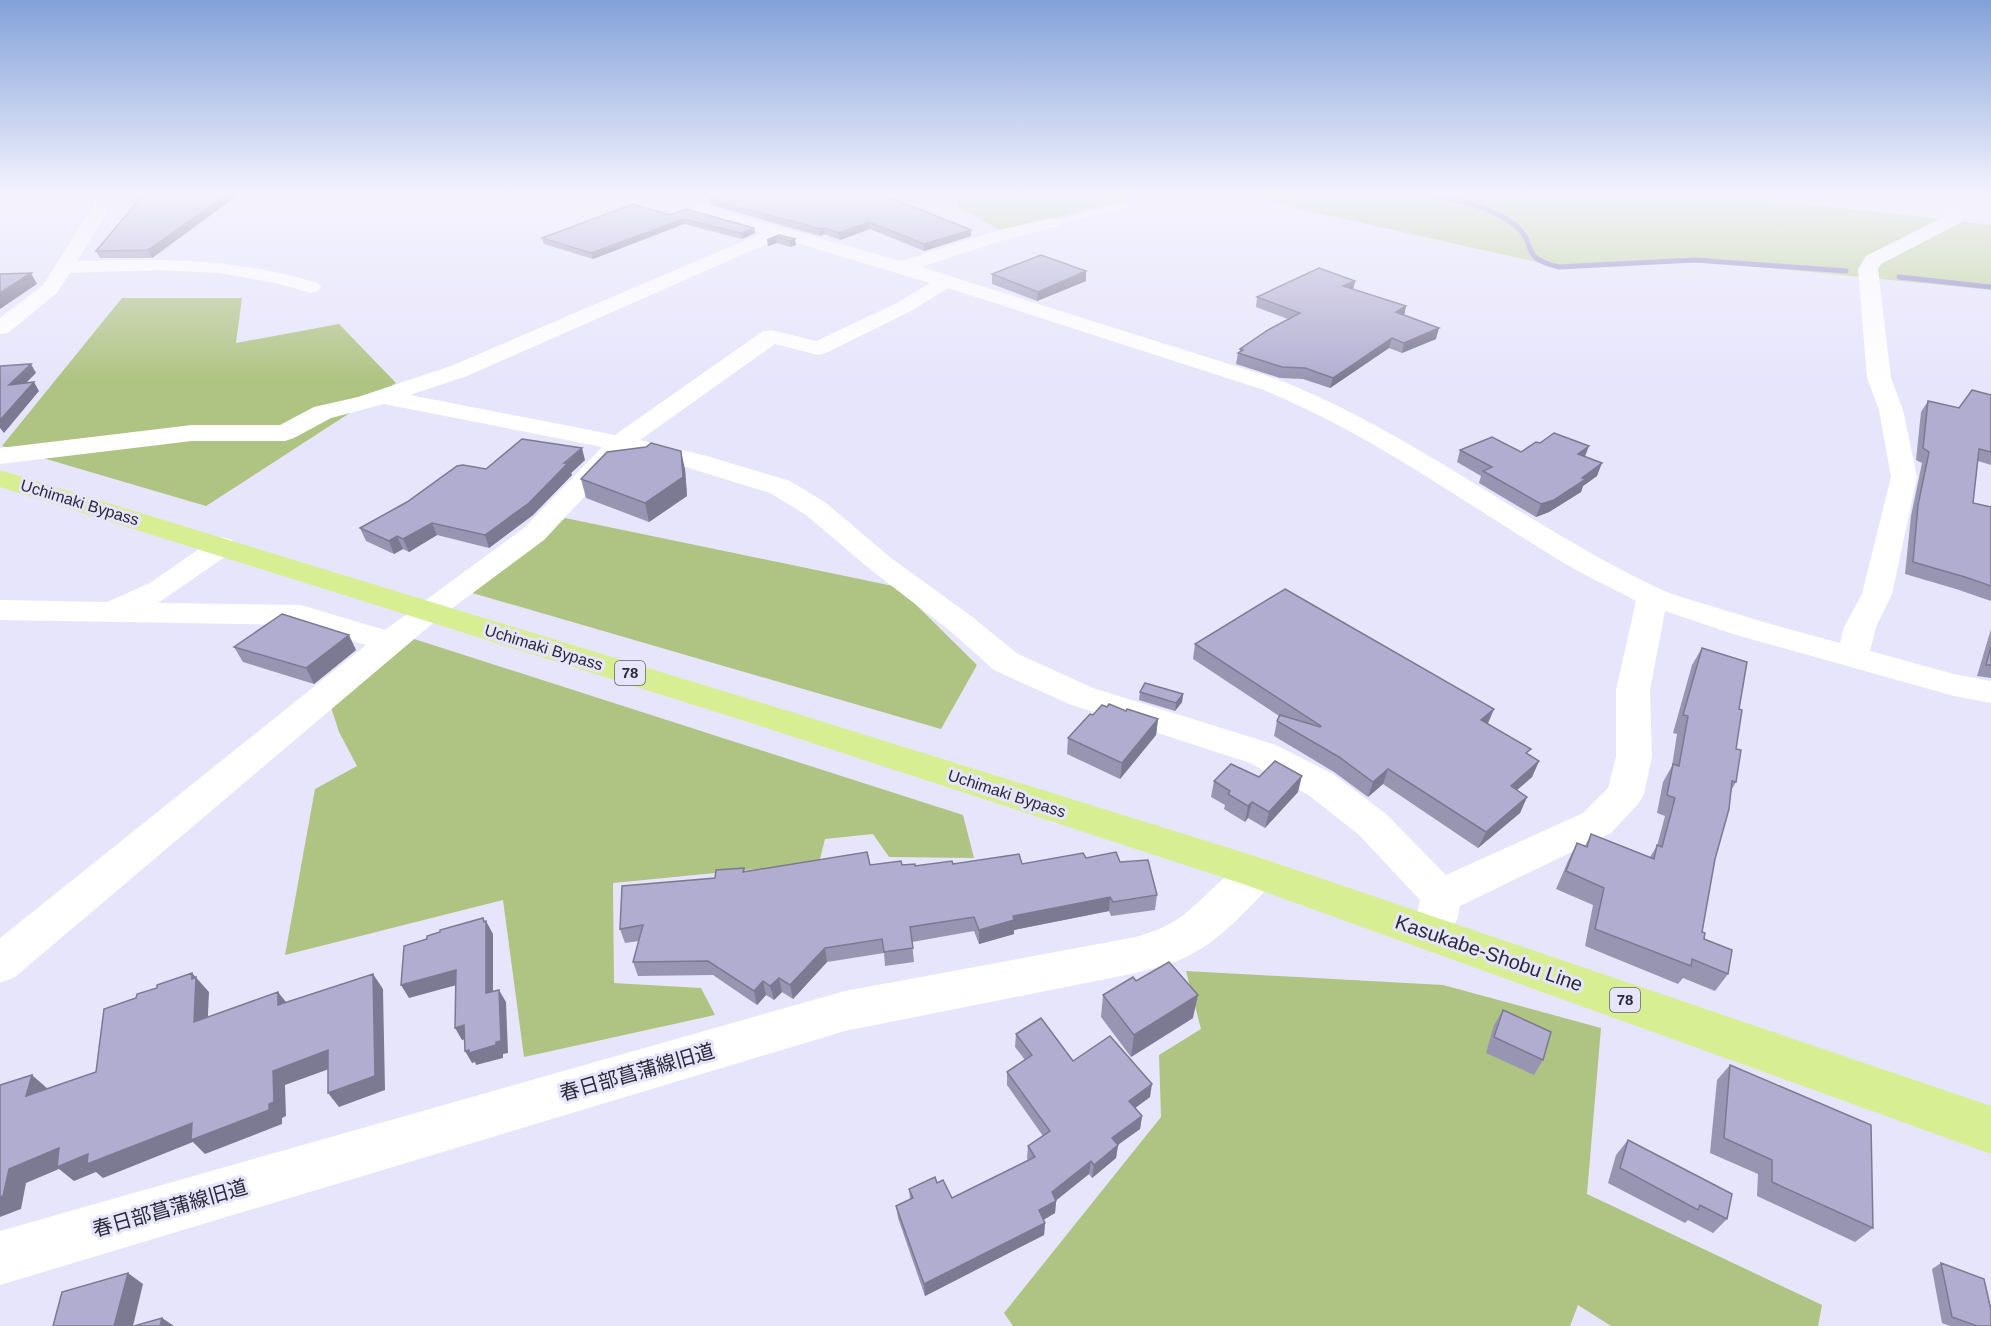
<svg xmlns="http://www.w3.org/2000/svg" width="1991" height="1326" font-family="Arial,'Noto Sans JP',sans-serif">
<style>
.green{fill:#c0d398}
.forest{fill:#afc382}
.lines{fill:none;stroke-linecap:round;stroke-linejoin:round}
.stream{stroke:#8c84c1;stroke-width:5}
.service{fill:#fff;fill-rule:evenodd}
.minor{fill:#fff;fill-rule:evenodd}
.tertiary{fill:#fff;fill-rule:evenodd}
.primary{fill:#d7ee92;fill-rule:evenodd}
.wall{fill:#9895b3}
.shaded-wall{fill:#7c7992}
.building{fill:#b1add0;stroke:#7c7992;stroke-width:1.5}
.labels{text-anchor:middle;stroke-width:6;stroke-linejoin:round;paint-order:stroke}
.shield{fill:#e7e5fb;stroke:#646272;stroke-width:1.5}
.shield-label{font-size:15px;font-weight:bold;fill:#2c2a38}
.street-label{font-size:16px;fill:#2c2a38;stroke:#e7e5fb}
.near-street-label{font-size:20px;fill:#2c2a38;stroke:#e7e5fb}
</style>
<rect width="100%" height="100%" fill="#e7e5fb"/>
<g class="green">
<polygon points="935,195 1149,195 1002,231"/>
<polygon points="1254,195 1727,195 1991,225 1991,290 1689,260 1559,267 1290,207"/>
</g>
<g class="forest">
<polygon points="122,298 242,298 236,343 339,324 396,383 206,506 2,446"/>
<polygon points="565,518 898,587 977,665 941,729 469,592"/>
<polygon points="411,638 963,815 974,858 889,857 873,834 825,839 819,863 613,883 614,983 701,988 715,1015 524,1057 503,900 285,955 315,789 357,766 339,732 330,704"/>
<polygon points="1186,971 1443,985 1601,1028 1587,1194 1822,1305 1818,1326 1611,1326 1578,1305 1570,1326 1013,1326 1004,1313 1161,1117 1159,1055 1201,1029"/>
</g>
<g class="lines">
<g class="stream">
<path d="M1431 195C1458 200 1492 207 1515 225 1539 245 1517 257 1559 267L1695 260 1846 271"/>
<polyline points="1899,277 1991,287"/>
</g>
<polygon class="service" points="1152,195 1165,195 1120,210 1051,226 1047,223"/>
<g class="minor">
<path d="M93 195H109L110 208 77 261C162 258 236 258 318 283L321 287 318 291 311 293 276 283 220 273 158 270 70 273 57 293 8 333 0 334V318L43 285 92 208Z"/>
<path d="M624 195H657L691 202 901 261 995 231 1051 218 1057 219 1060 223 1057 227 1007 239 921 267 1277 379C1414 433 1528 527 1660 589 1675 596 1692 600 1708 605 1752 619 1795 631 1840 643L1844 627 1862 594 1891 477 1879 410 1867 378 1858 269 1866 256 1946 216 1928 195H1945L1964 216 1960 223 1881 264 1878 269 1891 378 1903 410 1917 477 1892 594 1876 627 1870 651 1954 674 1991 681V703L1954 696 1733 634 1665 611 1650 690 1652 757 1644 794 1638 804 1611 833 1460 906 1458 917 1452 929 1437 934 1422 929 1416 917 1420 900 1358 834 1307 794 1250 763 1069 704 994 670 949 630 871 570 806 515 770 493 689 468 626 452 544 540 439 618 15 977 0 983V938L366 645 299 625 0 620V600L107 602 150 583 212 540 222 537 232 540 236 546 232 552 158 603 301 605 385 630 524 528 602 447 384 404 331 418 294 438 285 441H192L0 464V448L192 425H280L314 407 358 397 451 366 762 233 688 212 626 199ZM780 238 930 283 897 303 816 341 771 330 763 331 615 435 410 395 467 376ZM948 288 1261 389C1368 432 1460 500 1559 560 1583 575 1610 587 1636 601L1616 690V757L1608 788 1583 813 1446 875 1386 814 1333 774 1276 745 1093 688 1018 654 971 616 891 558 826 503 790 481 707 456 640 440 775 344 818 355 826 353 911 311Z"/>
</g>
<path class="tertiary" d="M1258 857 1272 862 1278 873 1272 884C1247 909 1222 939 1190 955 1174 964 1153 968 1136 973L845 1031 0 1285V1231L845 991 1136 937C1155 931 1172 925 1187 912 1210 894 1230 866 1258 857Z"/>
<polygon class="primary" points="0,470 772,706 1258,857 1991,1106 1991,1154 1246,885 748,722 0,487"/>
</g>
<g class="wall">
<polygon points="143,195 238,195 152,258 100,258 96,251"/>
<polygon points="710,199 971,230 971,236 924,251 870,229 840,240 825,234 820,236 711,205"/>
<polygon points="670,215 754,228 755,233 742,239 684,224 593,259 544,244 542,238"/>
<polygon points="779,235 796,245 790,247 777,243 768,246"/>
<polygon points="1086,271 1086,281 1037,301 992,284 992,274"/>
<polygon points="1355,281 1353,289 1406,306 1404,315 1436,339 1402,353 1389,348 1330,388 1303,379 1280,378 1236,364 1238,353 1240,352 1240,349 1288,319 1256,307 1257,297"/>
<polygon points="1991,395 1991,465 1978,461 1973,503 1991,507 1991,601 1956,589 1905,574 1911,516 1922,463 1916,460 1921,412 1928,401 1959,408"/>
<polygon points="1460,450 1585,456 1597,476 1583,486 1581,492 1549,512 1536,517 1479,483 1481,476 1457,462"/>
<polygon points="585,460 571,473 572,475 533,515 489,548 437,535 409,552 403,549 394,554 366,541 360,528 486,469"/>
<polygon points="685,469 687,496 649,522 586,498 581,479"/>
<polygon points="1991,629 1991,678 1977,676"/>
<polygon points="1195,644 1494,709 1488,724 1528,755 1539,761 1532,777 1517,790 1527,797 1520,813 1478,848 1383,784 1368,797 1334,772 1274,736 1277,721 1279,716 1193,659"/>
<polygon points="234,647 356,650 314,684 243,662"/>
<polygon points="1702,648 1739,709 1736,749 1736,782 1732,789 1715,859 1702,932 1704,939 1728,974 1715,991 1683,978 1678,984 1585,946 1593,905 1556,889 1568,861 1577,843 1585,846 1591,834 1650,857 1657,846 1665,816 1657,813 1663,782 1672,766 1677,734 1673,733 1692,665"/>
<polygon points="1140,692 1183,694 1182,702 1175,711 1139,700"/>
<polygon points="1107,707 1158,719 1156,735 1120,779 1067,754 1068,738 1093,715"/>
<polygon points="1259,777 1298,792 1265,828 1248,818 1245,822 1224,809 1225,805 1211,797 1214,781"/>
<polygon points="1086,858 1120,862 1157,895 1155,910 1111,916 1109,911 1014,930 1014,934 979,944 974,931 912,942 914,962 885,966 884,953 827,962 793,999 782,992 774,1000 766,995 757,1005 713,975 638,976 633,962 639,941 625,943 620,929 715,878 744,868 745,871 870,865 915,866 953,864 1022,864"/>
<polygon points="1136,981 1193,1018 1131,1057 1101,1017 1103,995"/>
<polygon points="1503,1010 1543,1060 1534,1075 1486,1053 1494,1025"/>
<polygon points="1016,1034 1150,1097 1135,1108 1142,1116 1140,1129 1118,1145 1116,1158 1092,1178 1089,1174 1056,1200 1055,1213 1043,1220 1045,1223 1044,1235 925,1296 898,1218 896,1206 910,1199 909,1189 937,1183 952,1198 1028,1160 1027,1159 1028,1146 1043,1136 1007,1085 1007,1072 1025,1060 1015,1047"/>
<polygon points="1730,1065 1873,1228 1855,1242 1757,1196 1758,1174 1710,1153 1717,1080"/>
<polygon points="1628,1140 1727,1219 1713,1233 1688,1220 1685,1223 1608,1183 1616,1155"/>
<polygon points="1941,1263 1991,1326 1950,1326 1942,1323 1932,1269"/>
</g>
<g class="shaded-wall">
<polygon points="226,195 238,195 152,258 148,250"/>
<polygon points="683,219 684,224 593,259 591,253"/>
<polygon points="869,222 870,229 840,240 839,233"/>
<polygon points="754,228 755,233 742,239 741,233"/>
<polygon points="824,228 825,234 820,236 820,229"/>
<polygon points="971,230 971,236 924,251 924,244"/>
<polygon points="777,237 777,243 768,246 767,240"/>
<polygon points="795,239 796,245 790,247 790,241"/>
<polygon points="1086,271 1086,281 1037,301 1038,292"/>
<polygon points="31,273 37,284 0,309 0,293"/>
<polygon points="1355,281 1353,290 1343,286"/>
<polygon points="1406,306 1404,316 1396,312"/>
<polygon points="1439,328 1436,339 1402,353 1404,343"/>
<polygon points="1392,338 1389,348 1330,388 1333,378"/>
<polygon points="31,364 36,373 15,394 9,385"/>
<polygon points="34,382 39,391 4,433 0,428 0,420"/>
<polygon points="1589,446 1584,459 1578,454"/>
<polygon points="582,448 585,460 571,473 572,475 533,515 489,548 485,535"/>
<polygon points="681,451 685,469 687,496 649,522 645,503"/>
<polygon points="1602,463 1597,476 1583,486 1581,492 1549,512 1536,517 1541,504 1582,478"/>
<polygon points="432,523 437,535 409,552 403,539"/>
<polygon points="397,536 403,549 394,554 389,541"/>
<polygon points="349,635 356,650 314,684 306,668"/>
<polygon points="1183,694 1182,702 1175,711 1176,703"/>
<polygon points="1494,709 1487,724 1481,720"/>
<polygon points="1158,719 1156,735 1120,779 1122,763"/>
<polygon points="1539,761 1532,777 1503,802 1511,786"/>
<polygon points="1388,769 1383,784 1368,797 1373,782"/>
<polygon points="1302,776 1298,792 1265,828 1269,812"/>
<polygon points="1527,797 1520,813 1478,848 1486,832"/>
<polygon points="1252,802 1248,818 1245,822 1248,806"/>
<polygon points="1110,897 1109,911 1014,930 1014,934 979,944 979,930 1013,916"/>
<polygon points="483,918 486,924 486,921 493,934 493,1006 486,993"/>
<polygon points="825,948 827,962 793,999 790,985"/>
<polygon points="456,970 464,983 409,998 401,985"/>
<polygon points="192,973 209,992 207,1036 194,1022"/>
<polygon points="373,974 383,989 385,1090 339,1107 328,1093"/>
<polygon points="779,978 782,992 774,1000 770,986"/>
<polygon points="763,981 766,995 757,1005 754,991"/>
<polygon points="499,990 506,1002 508,1053 503,1054 503,1058 476,1065 475,1062 472,1063 465,1051"/>
<polygon points="278,992 290,1007 278,1005"/>
<polygon points="1198,995 1193,1018 1131,1057 1134,1035"/>
<polygon points="464,1025 471,1038 462,1040 455,1028"/>
<polygon points="328,1050 340,1065 285,1085 286,1116 282,1118 282,1124 205,1154 193,1142 103,1178 96,1172 74,1181 59,1169 26,1183 21,1209 0,1217 0,1197 9,1169 59,1148 88,1154 192,1123 269,1104 273,1071"/>
<polygon points="32,1075 48,1089 26,1096"/>
<polygon points="1152,1084 1150,1097 1127,1114 1129,1101"/>
<polygon points="1142,1116 1140,1129 1110,1150 1112,1138"/>
<polygon points="1118,1145 1116,1158 1092,1178 1094,1165"/>
<polygon points="1091,1161 1089,1174 1053,1203 1056,1201 1055,1213 1038,1223 1039,1210 1052,1192"/>
<polygon points="1045,1223 1044,1235 925,1296 924,1284"/>
<polygon points="128,1273 143,1284 133,1326 114,1326"/>
<polygon points="162,1318 174,1326 160,1326"/>
</g>
<g class="building">
<polygon points="143,195 226,195 148,250 96,251"/>
<polygon points="720,195 884,195 971,230 924,244 869,222 839,233 824,228 820,229 710,199"/>
<polygon points="633,204 670,215 686,209 754,228 741,233 683,219 591,253 542,238"/>
<polygon points="779,235 795,239 790,241 777,237 767,240"/>
<polygon points="1041,255 1086,271 1038,292 992,274"/>
<polygon points="1319,268 1355,281 1343,286 1406,306 1396,312 1439,328 1404,343 1392,338 1333,378 1305,368 1282,367 1238,353 1243,350 1240,349 1268,330 1300,313 1257,297"/>
<polygon points="31,273 0,293 0,274"/>
<polygon points="31,364 9,385 34,382 0,420 0,366"/>
<polygon points="1972,390 1991,395 1991,452 1979,449 1973,503 1991,507 1991,586 1965,577 1913,562 1918,505 1929,452 1923,448 1928,401 1959,408"/>
<polygon points="1554,433 1589,446 1578,454 1602,463 1582,478 1586,479 1554,500 1541,504 1483,471 1492,467 1460,450 1492,437 1521,452 1536,442 1540,443"/>
<polygon points="522,439 582,448 564,463 568,463 529,503 485,535 432,523 403,539 397,536 389,541 360,528 407,502 457,466 463,465 486,469"/>
<polygon points="651,443 681,451 683,477 645,503 581,479 607,452 646,447"/>
<polygon points="1285,589 1494,709 1481,720 1531,749 1526,753 1539,761 1511,786 1527,797 1486,832 1388,769 1373,782 1339,757 1277,721 1280,715 1320,727 1321,726 1195,644"/>
<polygon points="282,614 349,635 306,668 234,647"/>
<polygon points="1991,647 1991,665 1986,665"/>
<polygon points="1702,648 1747,662 1739,709 1742,710 1736,749 1741,750 1736,782 1732,781 1729,809 1715,859 1702,932 1705,933 1704,939 1732,950 1728,974 1692,959 1691,966 1595,929 1604,888 1566,871 1577,843 1587,847 1591,834 1654,859 1657,845 1662,847 1675,798 1667,795 1673,764 1679,766 1688,716 1683,715"/>
<polygon points="1145,683 1183,694 1176,703 1140,692"/>
<polygon points="1109,704 1126,711 1127,709 1158,719 1122,763 1068,738 1090,714 1093,715 1102,705 1107,707"/>
<polygon points="1275,761 1302,776 1269,812 1252,802 1248,806 1228,794 1230,791 1214,781 1231,764 1259,777"/>
<polygon points="867,852 870,865 901,861 902,865 915,864 915,866 952,861 953,864 1019,854 1022,864 1083,853 1086,858 1116,852 1120,862 1148,860 1157,895 1113,902 1110,897 1013,916 1014,920 979,930 974,917 910,927 913,948 884,952 882,939 825,948 790,985 779,978 770,986 763,981 754,991 708,961 633,962 643,925 620,929 622,886 715,878 716,870 744,868 743,872"/>
<polygon points="483,918 484,922 486,921 486,993 499,990 501,1041 496,1042 496,1045 469,1053 469,1050 465,1051 464,1025 455,1028 456,970 401,985 404,946 427,939 427,936 440,932 440,930"/>
<polygon points="1169,962 1198,995 1134,1035 1103,995 1133,977 1136,981"/>
<polygon points="192,973 192,979 196,977 194,1022 278,992 278,1005 373,974 375,1076 328,1093 328,1050 273,1071 274,1102 269,1104 269,1110 191,1140 192,1123 87,1164 88,1154 57,1167 59,1148 9,1169 3,1196 0,1197 0,1085 32,1075 26,1096 96,1072 104,1009 136,998 137,994 157,988 157,985"/>
<polygon points="1503,1010 1551,1032 1543,1060 1494,1037"/>
<polygon points="1041,1018 1073,1061 1110,1036 1152,1084 1129,1101 1142,1116 1112,1138 1118,1145 1094,1165 1091,1161 1052,1192 1056,1201 1039,1210 1045,1223 924,1284 896,1206 913,1198 909,1189 935,1177 937,1183 943,1180 952,1198 1035,1157 1028,1146 1050,1131 1007,1072 1032,1055 1016,1034"/>
<polygon points="1730,1065 1871,1125 1873,1228 1772,1182 1772,1160 1724,1138"/>
<polygon points="1628,1140 1732,1194 1727,1219 1700,1205 1698,1210 1620,1168"/>
<polygon points="1941,1263 1984,1279 1991,1310 1991,1326 1977,1326 1952,1317"/>
<polygon points="128,1273 114,1326 53,1326 62,1292"/>
<polygon points="162,1318 160,1326 134,1326"/>
</g>
<linearGradient id="sky" x2="0" y2="1"><stop stop-color="#83a1d8"/><stop offset="0.51" stop-color="#f4f3fd"/><stop offset="1" stop-color="#f4f3fd" stop-opacity="0"/></linearGradient>
<rect width="1991" height="381" fill="url(#sky)"/>
<g class="labels">
<g class="shield">
<rect x="615" y="661" width="30" height="24" rx="4.5"/>
<rect x="1610" y="988" width="30" height="24" rx="4.5"/>
</g>
<g class="shield-label">
<text x="630" y="678">78</text>
<text x="1625" y="1005">78</text>
</g>
<g class="street-label">
<text transform="translate(80 502) rotate(17)" y="6">Uchimaki Bypass</text>
<text transform="translate(544 647) rotate(17)" y="6">Uchimaki Bypass</text>
<text transform="translate(1007 793) rotate(18)" y="6">Uchimaki Bypass</text>
</g>
<g class="near-street-label">
<text transform="translate(1489 953) rotate(19)" y="7">Kasukabe-Shobu Line</text>
<text transform="translate(637 1072) rotate(-16)" y="7">春日部菖蒲線旧道</text>
<text transform="translate(170 1208) rotate(-16)" y="7">春日部菖蒲線旧道</text>
</g>
</g>
</svg>
